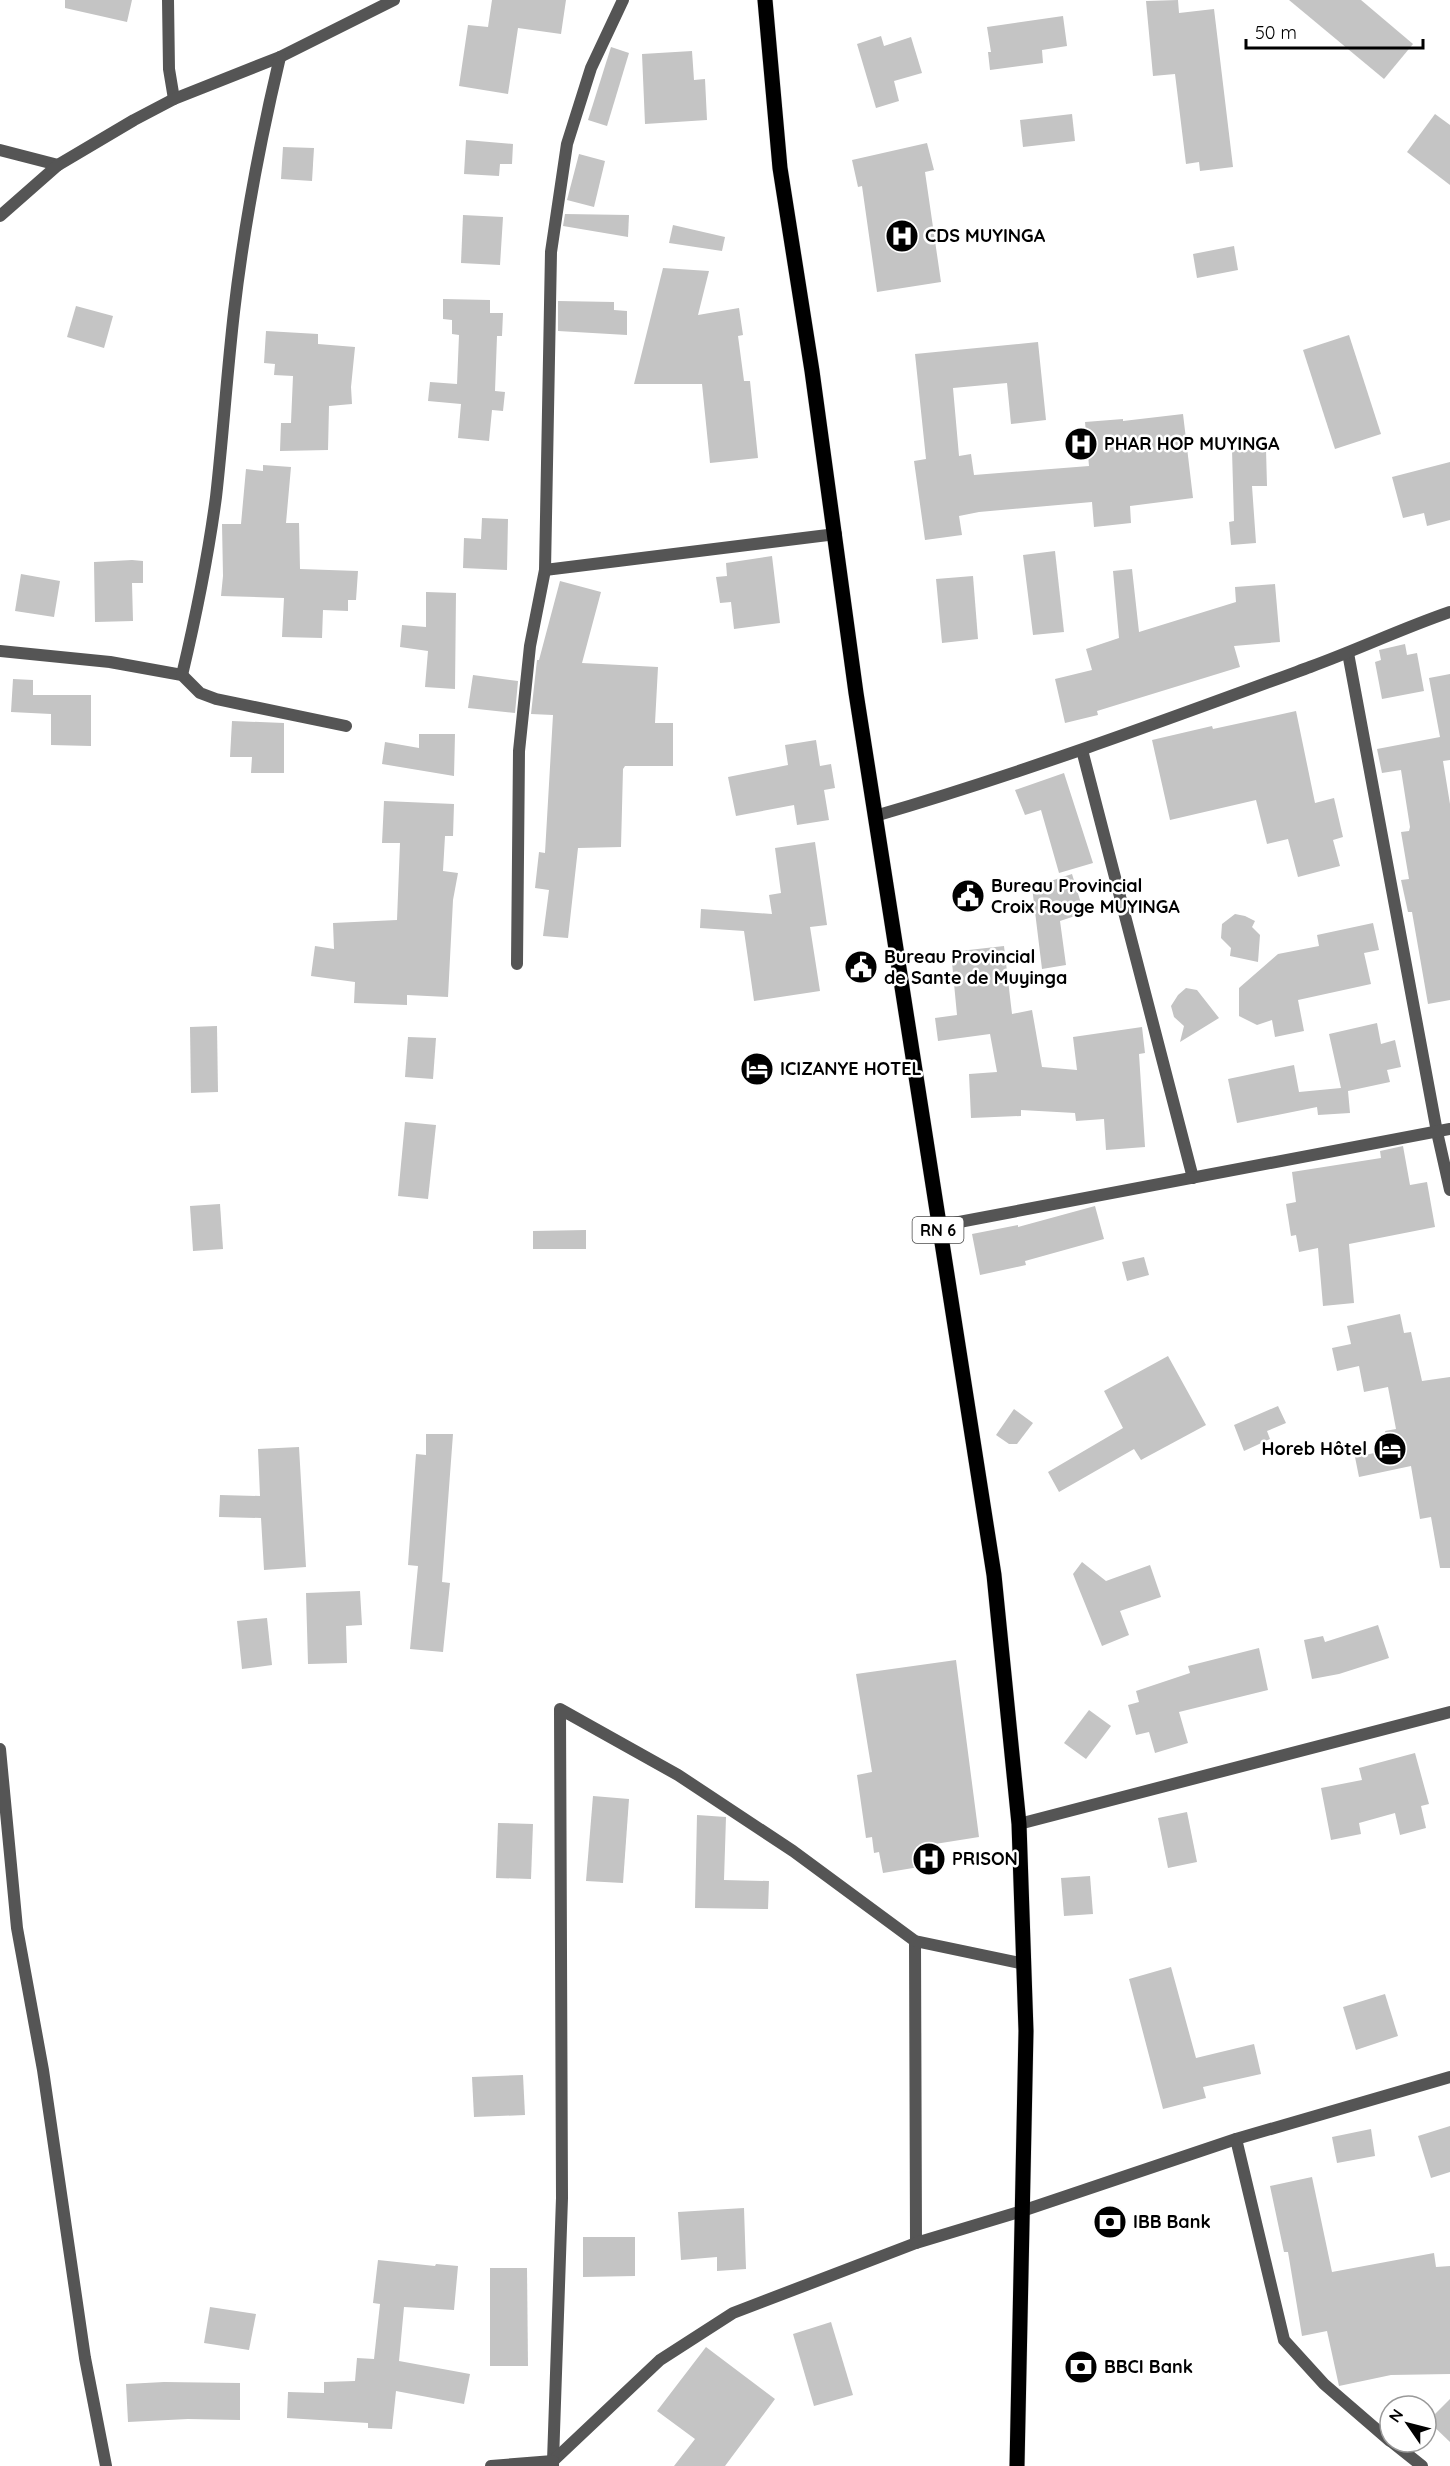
<svg xmlns="http://www.w3.org/2000/svg" width="1450" height="2466" font-family="Quicksand,sans-serif">
<style>
.building{fill:#c4c4c4}
.lines{fill:none;stroke-linecap:round;stroke-linejoin:round}
.primary-casing{stroke:#dbdbdb;stroke-width:16}
.minor{stroke:#555;stroke-width:12}
.tertiary{stroke:#555;stroke-width:12}
.primary{stroke:#000;stroke-width:15}
.labels{text-anchor:middle;stroke-width:5;stroke-linejoin:round;paint-order:stroke}
.shield{fill:#fff;stroke:#4c4c4c;stroke-width:1.5}
.shield-label{font-size:16px;font-weight:bold;fill:#000}
.poi-label{font-size:18px;font-weight:bold;fill:#000;stroke:#fff;text-anchor:start}
</style>
<rect width="100%" height="100%" fill="#fff"/>
<g class="building">
<polygon points="65,0 132,0 127,22 65,8"/>
<polygon points="492,0 566,0 561,34 518,28 508,94 459,86 468,25 488,27"/>
<polygon points="1178,0 1179,13 1214,9 1233,167 1200,171 1199,162 1186,164 1175,74 1153,76 1146,1"/>
<polygon points="1289,0 1361,0 1413,44 1384,79"/>
<polygon points="1063,16 1067,46 1042,50 1043,63 990,70 988,52 991,52 987,27"/>
<polygon points="881,36 884,46 911,37 922,73 894,81 899,101 876,108 857,44"/>
<polygon points="611,47 629,53 607,126 588,120"/>
<polygon points="692,51 694,80 705,79 707,120 645,124 642,54"/>
<polygon points="1072,114 1075,141 1023,147 1020,120"/>
<polygon points="1435,114 1450,125 1450,185 1407,152"/>
<polygon points="466,140 513,144 512,164 500,164 499,176 464,174"/>
<polygon points="927,143 934,170 925,172 941,282 877,292 862,186 858,187 852,160"/>
<polygon points="283,147 314,148 312,181 281,179"/>
<polygon points="579,154 605,161 594,207 567,200"/>
<polygon points="565,214 629,215 628,237 563,226"/>
<polygon points="463,215 503,217 500,265 461,263"/>
<polygon points="673,225 725,237 722,251 669,243"/>
<polygon points="1234,246 1238,270 1197,278 1193,254"/>
<polygon points="663,268 709,271 698,315 739,308 743,335 738,336 744,381 750,381 758,458 710,463 702,384 634,384"/>
<polygon points="443,299 490,300 490,313 503,313 502,336 497,336 495,391 505,392 503,411 492,410 489,441 458,438 461,404 428,401 430,382 457,384 459,335 452,334 452,320 443,319"/>
<polygon points="558,301 614,302 614,310 627,311 627,335 558,331"/>
<polygon points="76,306 113,316 104,348 67,337"/>
<polygon points="266,331 318,334 318,344 355,347 351,387 352,404 329,406 328,450 280,451 281,423 291,423 293,376 274,375 275,364 264,363"/>
<polygon points="1349,335 1381,434 1335,449 1303,350"/>
<polygon points="1038,342 1046,420 1011,424 1007,383 953,388 959,456 971,454 974,475 1089,466 1085,422 1123,419 1123,421 1183,414 1193,498 1130,506 1131,523 1094,527 1092,502 979,512 959,516 962,535 925,540 914,461 926,459 915,354"/>
<polygon points="1266,449 1267,486 1252,486 1256,543 1231,545 1229,522 1234,521 1232,450"/>
<polygon points="1450,462 1450,520 1427,526 1424,513 1403,518 1392,477"/>
<polygon points="263,465 291,467 286,523 299,523 300,569 358,571 356,600 348,600 348,611 323,610 322,638 282,637 284,598 221,596 223,576 222,524 241,524 246,469 263,471"/>
<polygon points="482,518 508,519 507,570 463,568 464,538 481,539"/>
<polygon points="1055,551 1064,632 1033,635 1023,555"/>
<polygon points="772,556 780,623 734,629 731,602 720,603 716,577 727,576 726,563"/>
<polygon points="132,560 143,561 143,583 132,583 133,621 95,622 94,562"/>
<polygon points="1132,569 1139,632 1236,602 1235,587 1275,584 1280,642 1234,646 1240,667 1097,711 1098,715 1065,723 1055,679 1092,670 1086,649 1119,638 1113,571"/>
<polygon points="21,574 60,581 54,617 15,611"/>
<polygon points="973,576 978,639 942,643 936,579"/>
<polygon points="560,581 601,592 582,663 658,667 655,723 673,723 673,766 625,766 623,769 621,847 578,848 568,938 543,936 549,890 535,888 539,852 545,853 553,715 531,714 537,660 539,660"/>
<polygon points="426,592 456,593 455,689 425,687 428,651 400,647 402,625 426,627"/>
<polygon points="1405,644 1407,655 1417,653 1424,691 1382,699 1375,662 1381,660 1379,650"/>
<polygon points="1450,674 1450,760 1443,761 1450,804 1450,1000 1428,1004 1412,912 1408,912 1401,880 1409,879 1401,832 1409,831 1410,827 1401,770 1382,773 1377,749 1440,737 1429,678"/>
<polygon points="473,675 518,681 515,713 468,708"/>
<polygon points="13,679 33,680 33,695 91,695 91,746 51,745 51,714 11,712"/>
<polygon points="1296,711 1315,803 1334,798 1343,837 1333,840 1340,866 1298,877 1288,839 1267,844 1256,800 1170,820 1152,740 1212,726 1213,729"/>
<polygon points="232,721 284,723 284,773 251,773 252,757 230,757"/>
<polygon points="419,734 455,734 454,776 382,764 385,742 419,748"/>
<polygon points="816,740 820,766 831,764 835,788 824,790 829,820 797,825 794,805 736,816 728,777 788,765 785,745"/>
<polygon points="1064,773 1093,863 1059,873 1041,810 1025,815 1015,790"/>
<polygon points="384,801 454,804 453,836 445,836 443,871 458,873 453,900 448,997 407,995 407,1005 354,1003 355,982 311,976 315,946 334,949 333,923 397,920 400,843 382,843"/>
<polygon points="815,842 827,925 810,927 820,991 754,1001 744,931 700,928 701,909 772,914 769,895 781,893 775,848"/>
<polygon points="1072,874 1084,913 1060,921 1066,965 1042,969 1032,887"/>
<polygon points="1235,914 1245,916 1255,921 1252,927 1260,935 1258,962 1230,956 1231,948 1221,938 1222,924"/>
<polygon points="1373,923 1379,950 1364,953 1371,984 1298,1000 1304,1031 1275,1037 1272,1020 1257,1025 1239,1016 1239,988 1278,954 1319,946 1317,935"/>
<polygon points="1004,946 1012,1014 1032,1010 1042,1067 1077,1070 1073,1037 1142,1027 1145,1053 1139,1054 1145,1147 1106,1150 1104,1119 1076,1121 1075,1113 1021,1110 1021,1116 971,1118 969,1074 997,1072 990,1034 938,1041 935,1018 957,1015 951,952"/>
<polygon points="1186,988 1197,990 1219,1018 1180,1042 1184,1026 1174,1017 1171,1006 1178,995"/>
<polygon points="1377,1023 1381,1044 1395,1040 1401,1067 1387,1070 1390,1082 1348,1091 1350,1113 1318,1115 1317,1107 1237,1123 1228,1079 1294,1065 1299,1092 1341,1088 1329,1034"/>
<polygon points="217,1026 218,1092 191,1093 190,1027"/>
<polygon points="408,1037 436,1038 433,1079 405,1077"/>
<polygon points="405,1122 436,1125 428,1199 398,1196"/>
<polygon points="1403,1146 1410,1185 1427,1182 1435,1227 1349,1244 1354,1303 1323,1306 1318,1248 1299,1252 1296,1235 1291,1236 1286,1204 1296,1202 1292,1172 1381,1158 1380,1151"/>
<polygon points="220,1204 223,1249 193,1251 190,1206"/>
<polygon points="1095,1206 1104,1239 1025,1261 1026,1265 980,1275 972,1234 1018,1225 1018,1227"/>
<polygon points="586,1230 586,1249 533,1249 533,1231"/>
<polygon points="1144,1257 1149,1275 1127,1281 1122,1262"/>
<polygon points="1400,1314 1404,1333 1411,1332 1422,1381 1450,1377 1450,1568 1440,1568 1431,1517 1420,1519 1411,1466 1359,1477 1355,1457 1389,1450 1385,1431 1396,1429 1388,1387 1364,1392 1359,1366 1337,1371 1332,1348 1351,1344 1347,1326"/>
<polygon points="1168,1356 1206,1425 1141,1460 1134,1449 1059,1492 1048,1472 1123,1428 1104,1391"/>
<polygon points="1278,1406 1286,1423 1267,1431 1270,1439 1244,1451 1234,1425"/>
<polygon points="1014,1409 1033,1423 1017,1444 1009,1444 996,1435"/>
<polygon points="426,1434 453,1434 442,1582 450,1583 443,1652 410,1649 418,1566 408,1565 416,1454 426,1455"/>
<polygon points="299,1447 306,1567 264,1570 261,1518 219,1517 220,1495 260,1496 258,1449"/>
<polygon points="1082,1562 1106,1581 1150,1565 1161,1597 1120,1611 1129,1635 1102,1646 1073,1574"/>
<polygon points="360,1591 362,1625 346,1626 347,1663 308,1664 306,1593"/>
<polygon points="267,1618 272,1665 242,1669 237,1621"/>
<polygon points="1378,1625 1389,1658 1339,1674 1312,1679 1304,1640 1323,1636 1325,1642"/>
<polygon points="1259,1648 1268,1690 1179,1712 1188,1743 1155,1753 1149,1732 1136,1735 1128,1705 1139,1702 1136,1691 1190,1673 1188,1666"/>
<polygon points="956,1660 979,1837 916,1847 919,1867 883,1873 879,1852 874,1853 872,1837 866,1838 857,1775 872,1772 856,1674"/>
<polygon points="1089,1710 1111,1726 1086,1759 1064,1743"/>
<polygon points="1415,1753 1429,1804 1421,1806 1426,1828 1400,1835 1395,1813 1359,1823 1361,1834 1331,1840 1321,1788 1362,1780 1359,1768"/>
<polygon points="593,1796 629,1799 623,1883 586,1881"/>
<polygon points="1187,1812 1197,1862 1168,1868 1158,1818"/>
<polygon points="697,1815 726,1817 724,1880 769,1881 768,1909 695,1908"/>
<polygon points="498,1823 533,1824 531,1879 496,1878"/>
<polygon points="1090,1876 1093,1914 1064,1916 1061,1878"/>
<polygon points="1171,1967 1196,2058 1254,2044 1261,2074 1203,2087 1206,2098 1163,2109 1129,1979"/>
<polygon points="1385,1994 1398,2036 1356,2050 1343,2007"/>
<polygon points="523,2075 525,2115 474,2117 472,2077"/>
<polygon points="1450,2126 1450,2172 1431,2178 1418,2136"/>
<polygon points="1371,2129 1375,2156 1337,2163 1332,2137"/>
<polygon points="1312,2177 1332,2272 1434,2253 1436,2267 1450,2266 1450,2374 1391,2375 1339,2386 1327,2331 1302,2336 1288,2252 1284,2252 1270,2186"/>
<polygon points="744,2208 746,2269 717,2271 717,2257 681,2260 678,2212"/>
<polygon points="583,2237 635,2237 635,2276 583,2277"/>
<polygon points="378,2260 435,2266 436,2264 458,2266 454,2310 404,2307 399,2361 470,2374 464,2404 396,2391 392,2429 368,2428 368,2423 287,2418 288,2392 324,2393 324,2382 355,2381 357,2358 374,2359 380,2304 373,2303"/>
<polygon points="490,2268 527,2268 528,2366 490,2366"/>
<polygon points="210,2307 256,2314 249,2350 204,2343"/>
<polygon points="831,2322 853,2395 814,2406 793,2334"/>
<polygon points="706,2347 775,2399 725,2466 674,2466 695,2439 657,2411"/>
<polygon points="164,2382 240,2383 240,2420 188,2419 128,2422 126,2384"/>
<polygon points="1450,2399 1450,2442 1428,2421"/>
</g>
<g class="lines">
<g class="primary-casing">
<polyline id="primary" points="765,0 780,168 812,371 856,693 994,1575 1019,1824 1026,2031 1017,2466"/>
</g>
<g class="minor">
<polyline points="168,0 169,69 174,99"/>
<polyline points="0,150 58,165"/>
<polyline points="0,216 58,165 134,120 174,99 280,57 394,0"/>
<polyline points="545,570 836,534"/>
<polyline points="0,651 110,662 182,675 200,693 216,699 346,726"/>
<polyline points="1348,653 1437,1132 1450,1190"/>
<path d="M182 675C196 616 208 557 216 497 223 435 227 373 234 312 244 226 260 141 280 57"/>
<polyline points="1082,750 1193,1178"/>
<path d="M875 816C1023 773 1166 720 1310 667 1357 650 1403 628 1450 612"/>
<polyline points="517,964 519,751 530,646 545,570 551,252 567,144 591,68 623,0"/>
<polyline points="938,1226 1450,1129"/>
<polyline points="0,1749 17,1928 43,2070 85,2358 106,2466"/>
<polyline points="1019,1824 1450,1712"/>
<polyline points="915,1941 916,2243"/>
<polyline points="1236,2139 1284,2340 1324,2384 1390,2441"/>
<polyline points="1392,2442 1422,2466"/>
<polyline points="553,2461 562,2198 560,1709 678,1775 793,1851 915,1941 1024,1964"/>
<polyline points="553,2461 660,2360 733,2313 916,2243 1022,2211 1236,2139 1450,2077"/>
</g>
<polyline class="tertiary" points="491,2466 553,2461 553,2466"/>
<use href="#primary" class="primary"/>
</g>
<defs>
<g id="hospital-disc" transform="scale(1.725)"><circle r="9.5" fill="#000" stroke="#fff"/><path d="M-5-5h3v3.5h4V-5h3V5h-3V1.5h-4V5h-3Z" fill="#fff"/></g>
<g id="civic-disc" transform="scale(1.725)"><circle r="9.5" fill="#000" stroke="#fff"/><path d="M-.6-6.5H3V-4.5H.6V-3L4-1V1h2V6H-6V1h2V-1L-.6-3ZM-1.2 2.5V6h2.4V2.5Z" fill="#fff"/></g>
<g id="hotel-disc" transform="scale(1.725)"><circle r="9.5" fill="#000" stroke="#fff"/><path d="M-6-4.5h1.5V1H6V5H4.5V3h-9V5H-6ZM-4 0a1.8 1.8 0 1 1 3.6 0ZM.5 0V-2.5h3Q6-2.5 6 0Z" fill="#fff"/></g>
<g id="bank-disc" transform="scale(1.725)"><circle r="9.5" fill="#000" stroke="#fff"/><path d="M-6-4H6V4H-6ZM0-2.3a2.3 2.3 0 1 0 0 4.6a2.3 2.3 0 1 0 0-4.6Z" fill="#fff"/></g>
</defs>
<g fill-rule="evenodd">
<use href="#hospital-disc" x="902" y="236"/>
<use href="#hospital-disc" x="1081" y="444"/>
<use href="#civic-disc" x="968" y="896"/>
<use href="#civic-disc" x="861" y="967"/>
<use href="#hotel-disc" x="757" y="1069"/>
<use href="#hotel-disc" x="1390" y="1449"/>
<use href="#hospital-disc" x="929" y="1859"/>
<use href="#bank-disc" x="1110" y="2222"/>
<use href="#bank-disc" x="1081" y="2367"/>
</g>
<g class="labels">
<rect class="shield" x="912.5" y="1217" width="51" height="26" rx="4.5"/>
<g class="shield-label">
<text x="938" y="1236">RN 6</text>
</g>
<g class="poi-label">
<text x="925" y="242">CDS MUYINGA</text>
<text x="1104" y="450">PHAR HOP MUYINGA</text>
<text x="991" y="892">Bureau Provincial<tspan x="991" dy="21">Croix Rouge MUYINGA</tspan></text>
<text x="884" y="963">Bureau Provincial<tspan x="884" dy="21">de Sante de Muyinga</tspan></text>
<text x="780" y="1075">ICIZANYE HOTEL</text>
<text x="1367" y="1455" text-anchor="end">Horeb Hôtel</text>
<text x="952" y="1865">PRISON</text>
<text x="1133" y="2228">IBB Bank</text>
<text x="1104" y="2373">BBCI Bank</text>
</g>
</g>
<g transform="translate(1408 2424) rotate(305)"><circle r="28" fill="#ffffff" stroke="#999999" stroke-width="1.5"/>
<path d="M0-4.5L10 22L0 15L-10 22Z" fill="#000000"/>
<text y="-9" font-size="16" font-weight="bold" text-anchor="middle" fill="#000000">N</text>
</g>
<path d="M1246 39v9h177v-9" fill="none" stroke="#000000" stroke-width="3"/>
<text x="1255" y="39" font-size="18" fill="#000000" stroke="#ffffff" stroke-width="4.5" paint-order="stroke">50 m</text>
</svg>
